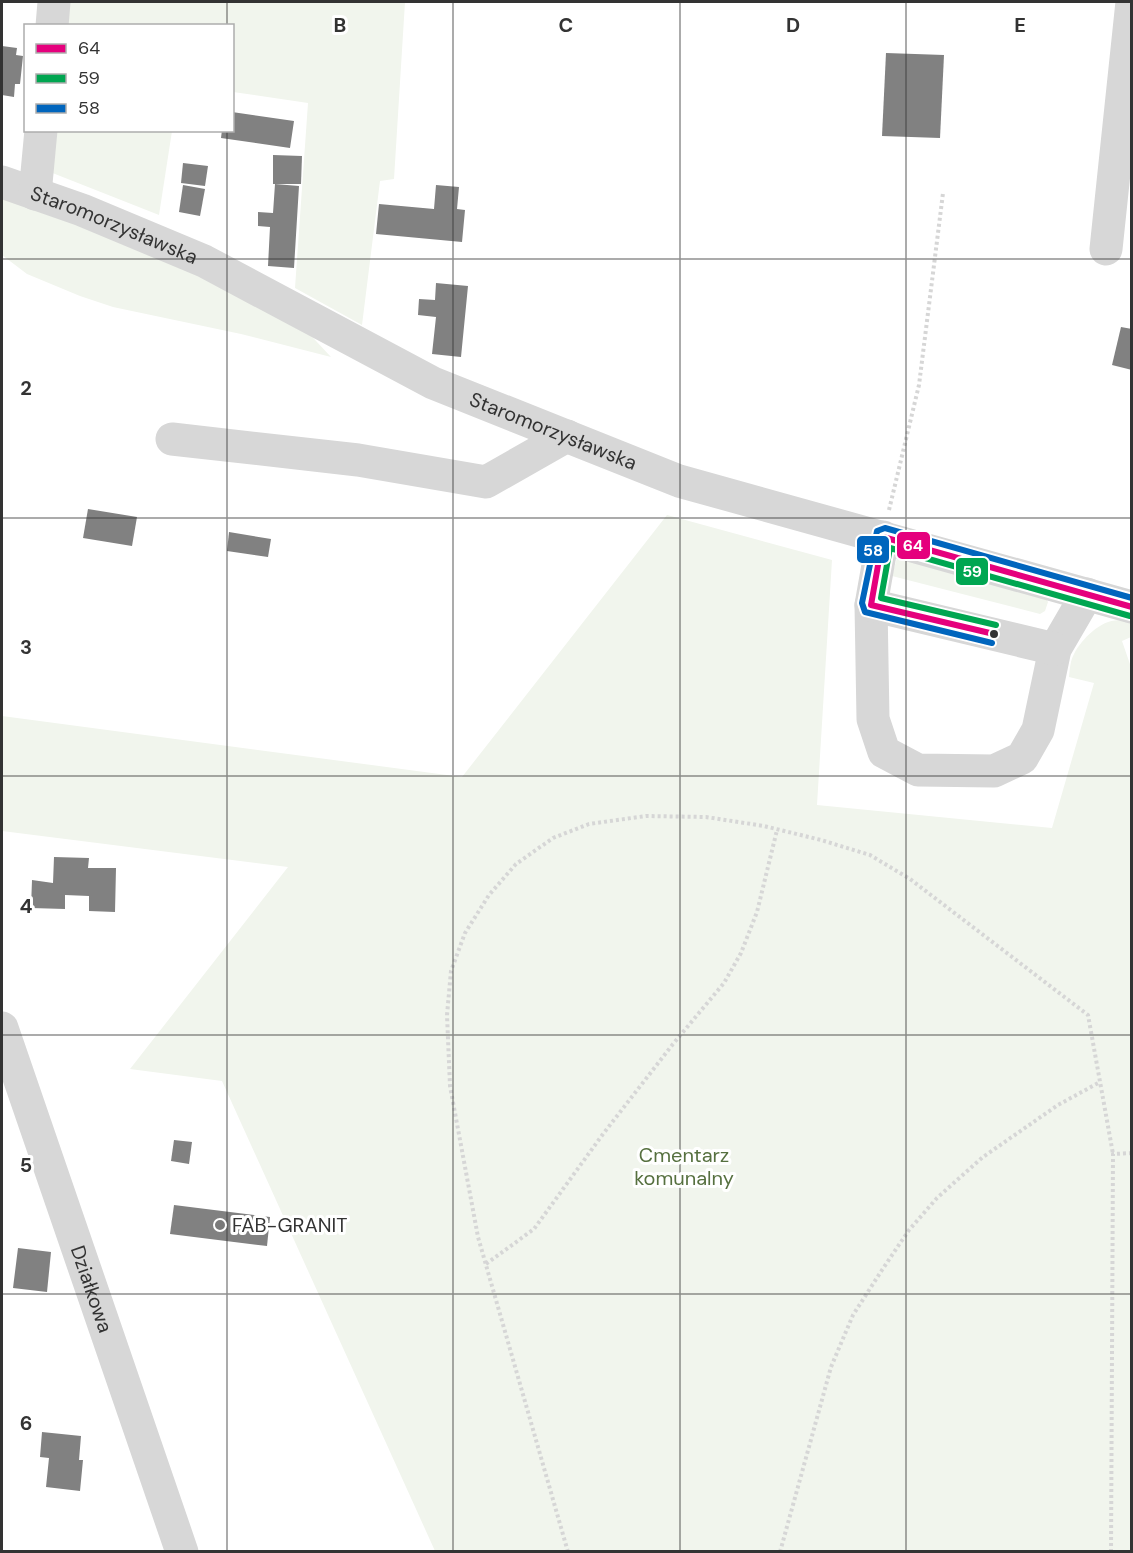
<svg xmlns="http://www.w3.org/2000/svg" width="1133" height="1553" font-family="'DM Sans',sans-serif">
<style>
.green{fill:#f1f5ed}
.building{fill:#818181}
.lines{fill:none;stroke-linecap:round;stroke-linejoin:round}
.path{stroke:#d6d6d6;stroke-width:4;stroke-dasharray:3 3;stroke-linecap:butt}
.minor{stroke:#d7d7d7;stroke-width:33}
.bus-1-casing{stroke:#fff;stroke-width:10}
.bus-2-casing{stroke:#fff;stroke-width:10}
.bus-3-casing{stroke:#fff;stroke-width:10}
.bus-1{stroke:#e5007d;stroke-width:6}
.bus-2{stroke:#00a651;stroke-width:6}
.bus-3{stroke:#0065bd;stroke-width:6}
.grid{fill:none;stroke:#333;stroke-width:1.5;stroke-opacity:0.55}
.bus-dot{fill:#333;stroke:#fff;stroke-width:2}
.poi-dot{fill:#7a7a7a;stroke:#fff;stroke-width:2}
.labels{text-anchor:middle;stroke-width:6;stroke-linejoin:round;paint-order:stroke}
.street-label{font-size:20px;fill:#333;stroke:#fff}
.park-label{font-size:20px;fill:#56703f;stroke:#fff}
.poi-label{font-size:20px;fill:#333;stroke:#fff;text-anchor:start}
.grid-label{font-size:20px;text-anchor:middle;font-weight:bold;fill:#333;stroke:#fff;stroke-width:6;stroke-linejoin:round;paint-order:stroke}
.line-badge{stroke:#fff;stroke-width:2}
.badge-label{font-size:16px;text-anchor:middle;font-weight:bold;fill:#fff}
</style>
<rect width="100%" height="100%" fill="#fff"/>
<g class="green">
<polygon points="67,2 405,2 394,179 380,181 362,325 295,288 308,103 233,92 232,26 64,26"/>
<polygon points="54,131 172,131 159,215 50,172"/>
<polygon points="2,193 203,274 303,327 331,357 241,334 113,307 80,296 27,274 2,255"/>
<path d="M667 515 832 560 817 805 1052 828 1094 683 1069 677C1070 669 1070 661 1074 654 1084 635 1110 611 1131 624V637L1122 641 1132 670 1131 1551H435L222 1081 130 1069 288 867 2 831V716L462 777Z"/>
<polygon points="898,554 1043,593 1048,602 1045,611 1040,614 892,576"/>
</g>
<g class="building">
<polygon points="2,46 17,48 16,55 23,56 20,84 15,84 14,97 2,95"/>
<polygon points="886,53 944,55 940,138 882,136"/>
<polygon points="232,112 294,121 290,148 221,138 222,130 232,130"/>
<polygon points="273,155 302,156 301,184 273,184"/>
<polygon points="183,163 208,166 205,186 181,183"/>
<polygon points="275,184 299,186 294,268 268,266 270,227 258,226 258,212 273,213"/>
<polygon points="183,185 205,189 200,216 179,212"/>
<polygon points="436,185 459,187 457,209 465,210 462,242 376,234 379,204 434,209"/>
<polygon points="436,283 468,286 461,357 432,354 436,317 418,315 419,299 435,300"/>
<polygon points="1121,327 1132,329 1132,370 1112,365"/>
<polygon points="88,509 137,517 132,546 83,538"/>
<polygon points="229,532 271,539 268,557 227,551"/>
<polygon points="54,857 89,858 88,868 116,868 115,912 89,911 89,896 65,895 65,909 31,908 32,880 53,883"/>
<polygon points="174,1140 192,1142 189,1164 171,1161"/>
<polygon points="174,1205 270,1217 267,1246 170,1234"/>
<polygon points="18,1248 51,1252 47,1292 13,1288"/>
<polygon points="42,1432 81,1436 79,1460 83,1460 80,1491 46,1487 49,1458 40,1457"/>
</g>
<g class="lines">
<g class="path">
<polyline points="889,510 919,385 943,193"/>
<polyline points="486,1264 534,1229 603,1134 673,1044 724,983 741,953 757,912 777,830"/>
<polyline points="568,1552 478,1237 450,1086 447,1015 451,971 465,933 489,895 516,864 553,838 589,824 646,816 706,817 764,826 821,840 870,855 910,879 1088,1015 1113,1154"/>
<polyline points="780,1552 831,1367 853,1315 882,1270 909,1230 937,1198 983,1157 1058,1105 1100,1082"/>
<polyline points="1111,1552 1113,1154 1132,1153"/>
</g>
<g class="minor">
<polyline points="52,26 54,2"/>
<path id="s1" d="M2 182 82 210 204 261 433 383 679 481 1132 607"/>
<polyline points="35,194 41,130"/>
<polyline points="1106,249 1132,2"/>
<polyline points="172,439 358,460 486,482 567,436"/>
<polyline points="883,537 871,605 873,719 884,752 918,770 994,771 1022,758 1038,730 1055,649 1087,594"/>
<polyline points="871,605 1055,649"/>
<path id="s2" d="M2 1028 182 1552"/>
</g>
<g class="bus-1-casing">
<polyline id="bus-1" points="994,634 871,605 883,537 1132,607"/>
</g>
<g class="bus-2-casing">
<polyline id="bus-2" points="996,625 881,598 890,548 1130,616"/>
</g>
<g class="bus-3-casing">
<polyline id="bus-3" points="992,643 865,612 862,603 877,531 885,528 1132,598"/>
</g>
<use href="#bus-1" class="bus-1"/>
<use href="#bus-2" class="bus-2"/>
<use href="#bus-3" class="bus-3"/>
</g>
<path class="grid" d="M227 2V26M453 2V1552M680 2V1552M906 2V1552M227 130V1552M2 259H1132M2 518H1132M2 776H1132M2 1035H1132M2 1294H1132"/>
<circle class="bus-dot" cx="994" cy="634" r="5"/>
<circle class="poi-dot" cx="220" cy="1225" r="6"/>
<g class="labels">
<g class="street-label">
<text dy="7" stroke="none"><textPath href="#s1" startOffset="120">Staromorzysławska</textPath></text>
<text dy="7" stroke="none"><textPath href="#s1" startOffset="606">Staromorzysławska</textPath></text>
<text dy="7" stroke="none"><textPath href="#s2" startOffset="276">Działkowa</textPath></text>
</g>
<g class="park-label">
<text x="684" y="1162">Cmentarz<tspan x="684" dy="23">komunalny</tspan></text>
</g>
<g class="poi-label">
<text x="232" y="1232">FAB-GRANIT</text>
</g>
</g>
<g class="grid-label">
<text x="340" y="32">B</text>
<text x="566" y="32">C</text>
<text x="793" y="32">D</text>
<text x="1020" y="32">E</text>
<text x="26" y="395">2</text>
<text x="26" y="654">3</text>
<text x="26" y="913">4</text>
<text x="26" y="1172">5</text>
<text x="26" y="1430">6</text>
</g>
<g class="line-badge">
<rect x="896" y="531" width="35" height="29" rx="6" fill="#e5007d"/>
<rect x="856" y="535" width="34" height="29" rx="6" fill="#0065bd"/>
<rect x="955" y="557" width="34" height="29" rx="6" fill="#00a651"/>
</g>
<g class="badge-label">
<text x="913" y="551">64</text>
<text x="873" y="556">58</text>
<text x="972" y="577">59</text>
</g>
<rect width="1133" height="1553" fill="none" stroke="#333333" stroke-width="6"/>
<rect x="24" y="24" width="210" height="108" fill="#ffffff" stroke="#adadad" stroke-width="1.5"/>
<rect x="36" y="44" width="30" height="9" fill="#e5007d" stroke="#adadad" stroke-width="1.5"/>
<text x="78" y="54" font-size="18" fill="#333333">64</text>
<rect x="36" y="74" width="30" height="9" fill="#00a651" stroke="#adadad" stroke-width="1.5"/>
<text x="78" y="84" font-size="18" fill="#333333">59</text>
<rect x="36" y="104" width="30" height="9" fill="#0065bd" stroke="#adadad" stroke-width="1.5"/>
<text x="78" y="114" font-size="18" fill="#333333">58</text>
</svg>
